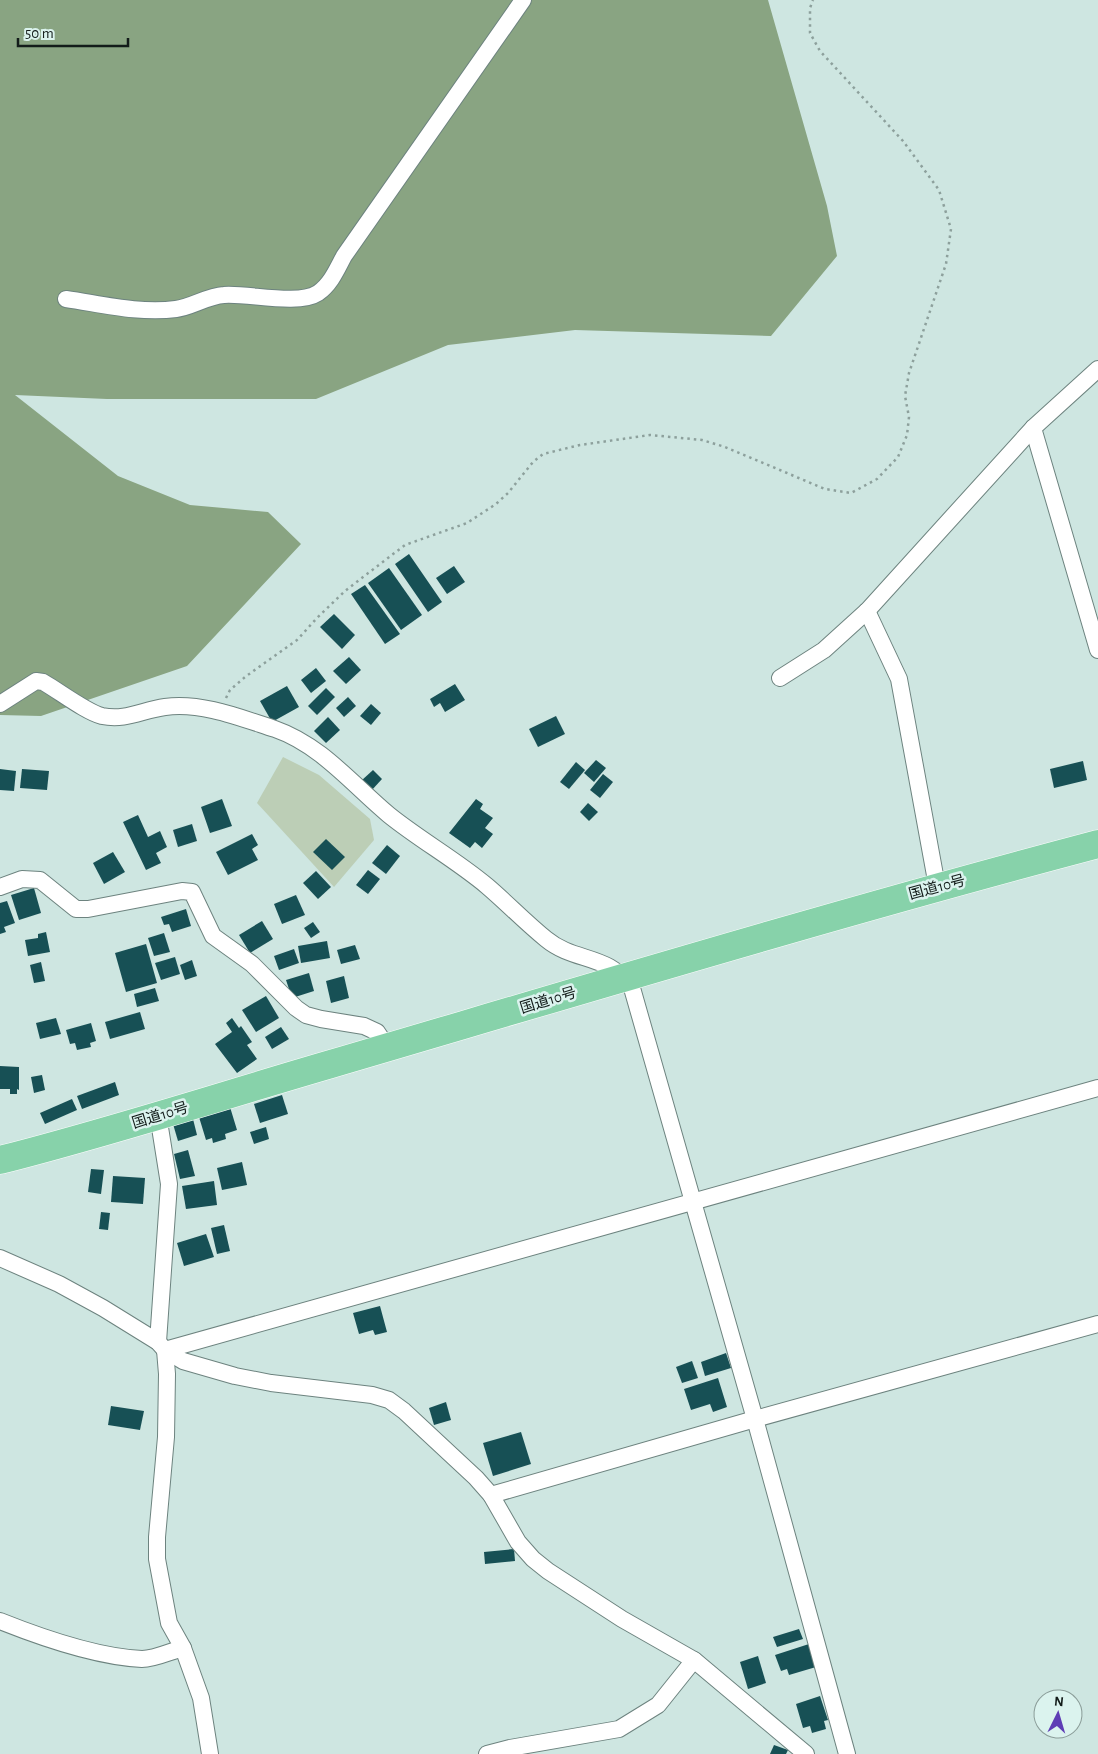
<svg xmlns="http://www.w3.org/2000/svg" width="1098" height="1754" font-family="'Alegreya Sans','Noto Sans JP',sans-serif">
<style>
.green{fill:#bcceb6}
.forest{fill:#89a482}
.building{fill:#175055}
.lines{fill:none;stroke-linecap:round;stroke-linejoin:round}
.street-casing{stroke:#6d837f;stroke-width:18}
.highway-casing{stroke:#fff;stroke-width:29}
.path{stroke:#8da09c;stroke-width:2.5;stroke-dasharray:2.5 4;stroke-linecap:butt}
.street{stroke:#fff;stroke-width:16}
.highway{stroke:#87d2aa;stroke-width:28}
.labels{text-anchor:middle;stroke-width:5;stroke-linejoin:round;paint-order:stroke}
.street-label{font-size:15px;fill:#131c1a;stroke:#dbf3ee}
</style>
<rect width="100%" height="100%" fill="#cee6e1"/>
<polygon class="green" points="283,757 319,775 370,819 374,840 334,887 257,803"/>
<polygon class="forest" points="0,0 768,0 827,206 837,256 771,336 575,330 448,345 316,399 107,399 15,395 118,476 190,505 268,512 301,544 187,666 41,716 0,715"/>
<g class="building">
<polygon points="409,554 442,602 428,612 395,564"/>
<polygon points="454,566 465,582 447,594 436,578"/>
<polygon points="389,568 422,615 401,630 368,583"/>
<polygon points="365,585 400,634 385,644 351,594"/>
<polygon points="334,614 355,635 342,649 320,627"/>
<polygon points="349,657 361,670 346,684 333,671"/>
<polygon points="316,668 326,681 311,693 301,680"/>
<polygon points="455,684 465,700 445,712 440,703 434,707 430,699"/>
<polygon points="287,686 299,707 272,722 260,701"/>
<polygon points="326,688 335,697 317,715 308,706"/>
<polygon points="348,697 356,706 344,717 336,708"/>
<polygon points="371,704 381,713 371,725 360,716"/>
<polygon points="556,716 565,734 538,747 529,729"/>
<polygon points="328,717 340,730 326,743 314,731"/>
<polygon points="596,760 606,768 594,782 584,773"/>
<polygon points="1083,761 1087,780 1054,788 1050,769"/>
<polygon points="576,762 585,770 569,789 560,782"/>
<polygon points="0,769 16,771 14,791 0,790"/>
<polygon points="22,769 49,771 47,790 20,788"/>
<polygon points="373,770 382,779 371,791 361,781"/>
<polygon points="603,774 613,782 600,798 590,790"/>
<polygon points="222,799 232,826 210,833 201,807"/>
<polygon points="476,799 483,804 480,809 493,818 485,828 493,834 482,848 475,842 470,848 449,833"/>
<polygon points="588,803 598,812 589,821 580,812"/>
<polygon points="138,815 148,837 160,831 167,847 156,853 161,863 146,870 123,822"/>
<polygon points="192,824 197,841 178,847 173,830"/>
<polygon points="252,834 258,845 252,849 258,860 228,875 216,852"/>
<polygon points="326,839 345,857 332,870 313,852"/>
<polygon points="387,845 400,856 386,874 372,863"/>
<polygon points="113,852 125,872 104,884 93,863"/>
<polygon points="368,870 380,879 368,894 356,885"/>
<polygon points="316,871 331,887 318,899 303,883"/>
<polygon points="34,888 41,913 19,920 11,895"/>
<polygon points="296,895 305,915 282,924 274,904"/>
<polygon points="7,901 15,923 4,927 6,932 0,934 0,903"/>
<polygon points="186,909 191,926 172,932 169,924 164,925 161,917"/>
<polygon points="262,921 273,939 250,953 239,935"/>
<polygon points="313,922 320,932 311,938 304,928"/>
<polygon points="46,932 50,952 28,956 25,940 38,938 38,934"/>
<polygon points="164,933 170,952 154,956 148,938"/>
<polygon points="327,941 330,958 301,963 298,946"/>
<polygon points="146,944 157,983 126,992 115,953"/>
<polygon points="355,945 360,959 341,964 337,950"/>
<polygon points="294,949 299,963 279,970 274,956"/>
<polygon points="175,957 180,974 161,980 155,963"/>
<polygon points="192,960 197,976 185,980 180,965"/>
<polygon points="41,962 45,981 34,983 30,965"/>
<polygon points="309,973 314,991 292,998 286,980"/>
<polygon points="344,976 349,998 331,1003 326,981"/>
<polygon points="155,988 159,1001 137,1007 134,994"/>
<polygon points="266,996 279,1018 256,1032 242,1010"/>
<polygon points="140,1012 145,1029 110,1039 105,1022"/>
<polygon points="56,1018 61,1034 40,1039 36,1023"/>
<polygon points="232,1018 239,1028 241,1026 252,1042 247,1045 257,1059 237,1073 215,1044 232,1032 226,1023"/>
<polygon points="91,1023 96,1041 90,1043 91,1047 77,1050 75,1043 70,1044 66,1030"/>
<polygon points="281,1027 289,1039 272,1049 265,1037"/>
<polygon points="0,1066 19,1067 19,1090 17,1089 17,1094 10,1094 10,1089 0,1089"/>
<polygon points="42,1075 45,1090 34,1093 31,1077"/>
<polygon points="115,1082 119,1095 82,1109 77,1096"/>
<polygon points="282,1095 288,1114 260,1123 254,1104"/>
<polygon points="72,1099 77,1110 45,1124 40,1113"/>
<polygon points="230,1107 237,1130 225,1134 226,1139 213,1143 212,1138 206,1140 199,1117"/>
<polygon points="193,1119 197,1135 178,1141 173,1124"/>
<polygon points="266,1127 269,1139 254,1144 250,1132"/>
<polygon points="188,1150 195,1176 180,1179 174,1154"/>
<polygon points="242,1162 247,1185 222,1190 217,1168"/>
<polygon points="91,1169 104,1170 101,1194 88,1192"/>
<polygon points="113,1176 145,1178 143,1204 111,1202"/>
<polygon points="214,1181 217,1205 186,1209 182,1186"/>
<polygon points="101,1212 110,1213 108,1230 99,1229"/>
<polygon points="224,1225 230,1251 217,1254 211,1228"/>
<polygon points="206,1234 214,1257 184,1266 177,1243"/>
<polygon points="380,1306 387,1332 375,1335 373,1330 359,1334 353,1313"/>
<polygon points="726,1353 731,1368 705,1376 701,1362"/>
<polygon points="692,1361 698,1378 682,1383 676,1367"/>
<polygon points="718,1378 727,1407 713,1412 710,1404 691,1410 684,1389"/>
<polygon points="446,1402 451,1420 434,1425 429,1408"/>
<polygon points="111,1406 144,1411 140,1430 108,1425"/>
<polygon points="521,1432 531,1464 493,1476 483,1443"/>
<polygon points="514,1549 515,1561 485,1564 484,1552"/>
<polygon points="799,1629 803,1639 777,1647 773,1637"/>
<polygon points="809,1644 816,1667 789,1675 787,1669 781,1671 775,1655"/>
<polygon points="758,1656 766,1683 748,1689 740,1662"/>
<polygon points="820,1696 828,1720 824,1721 826,1729 812,1733 810,1726 803,1728 796,1704"/>
<polygon points="774,1745 788,1750 786,1754 770,1754"/>
</g>
<g class="lines">
<g class="street-casing">
<g id="street">
<path d="M66 299C101 304 140 314 176 309 192 307 207 296 224 295 248 293 298 306 318 293 331 284 337 269 344 256L523 0"/>
<polyline points="1033,428 1098,650"/>
<polyline points="867,611 899,679 937,886"/>
<polyline points="780,678 824,650 867,611 1033,428 1098,369"/>
<path d="M0 704 36 681 43 682C59 691 86 712 102 716 126 721 142 710 165 707 202 702 241 718 275 729 321 745 353 785 389 815 420 840 456 860 487 886 507 903 525 922 546 939 575 963 608 953 632 988L755 1419 847 1754"/>
<polyline points="0,887 22,879 40,880 76,909 88,909 182,891 192,892 213,936 252,964 296,1008 306,1015 321,1019 364,1026 377,1032 387,1047"/>
<polyline points="0,1258 59,1284 103,1308 158,1342 165,1350 183,1361 235,1376 271,1383 372,1395 389,1400 404,1411 476,1478 491,1495 518,1542 533,1559 548,1571 622,1619 694,1660 806,1754"/>
<polyline points="158,1342 169,1184 158,1115"/>
<polyline points="165,1350 1098,1088"/>
<polyline points="165,1350 167,1374 166,1437 157,1537 157,1559 169,1623 183,1648 201,1698 210,1754"/>
<polyline points="491,1495 755,1419 1098,1324"/>
<path d="M0 1621C40 1637 99 1657 142 1659 155 1659 171 1651 183 1648"/>
<polyline points="487,1754 510,1748 619,1729 658,1705 694,1660"/>
</g>
</g>
<g class="highway-casing">
<path id="highway" d="M0 1160C111 1132 221 1096 331 1064 586 989 841 912 1098 844"/>
</g>
<polyline class="path" points="226,698 230,690 245,677 297,640 317,618 345,591 367,574 405,545 467,523 496,504 508,493 533,462 543,454 580,445 650,435 702,440 725,447 825,489 851,493 877,479 898,457 907,435 909,417 905,396 909,373 946,264 951,229 939,190 903,141 820,51 810,33 810,8 813,0"/>
<use href="#street" class="street"/>
<use href="#highway" class="highway"/>
</g>
<g class="labels">
<g class="street-label">
<text transform="translate(937 887) rotate(-15)" y="5">国道10号</text>
<text transform="translate(548 1000) rotate(-17)" y="5">国道10号</text>
<text transform="translate(160 1115) rotate(-17)" y="5">国道10号</text>
</g>
</g>
<g transform="translate(1058 1714) rotate(5)"><circle r="24" fill="#dbf3ee" stroke="#8b9d99"/>
<path d="M0-4L9 19L0 12L-9 19Z" fill="#5e3db5"/>
<text y="-8" font-size="14" font-weight="bold" text-anchor="middle" fill="#131c1a">N</text>
</g>
<path d="M18 38v8h110v-8" fill="none" stroke="#131c1a" stroke-width="2.5"/>
<text x="25" y="38" font-size="15" fill="#131c1a" stroke="#dbf3ee" stroke-width="4" paint-order="stroke">50 m</text>
</svg>
